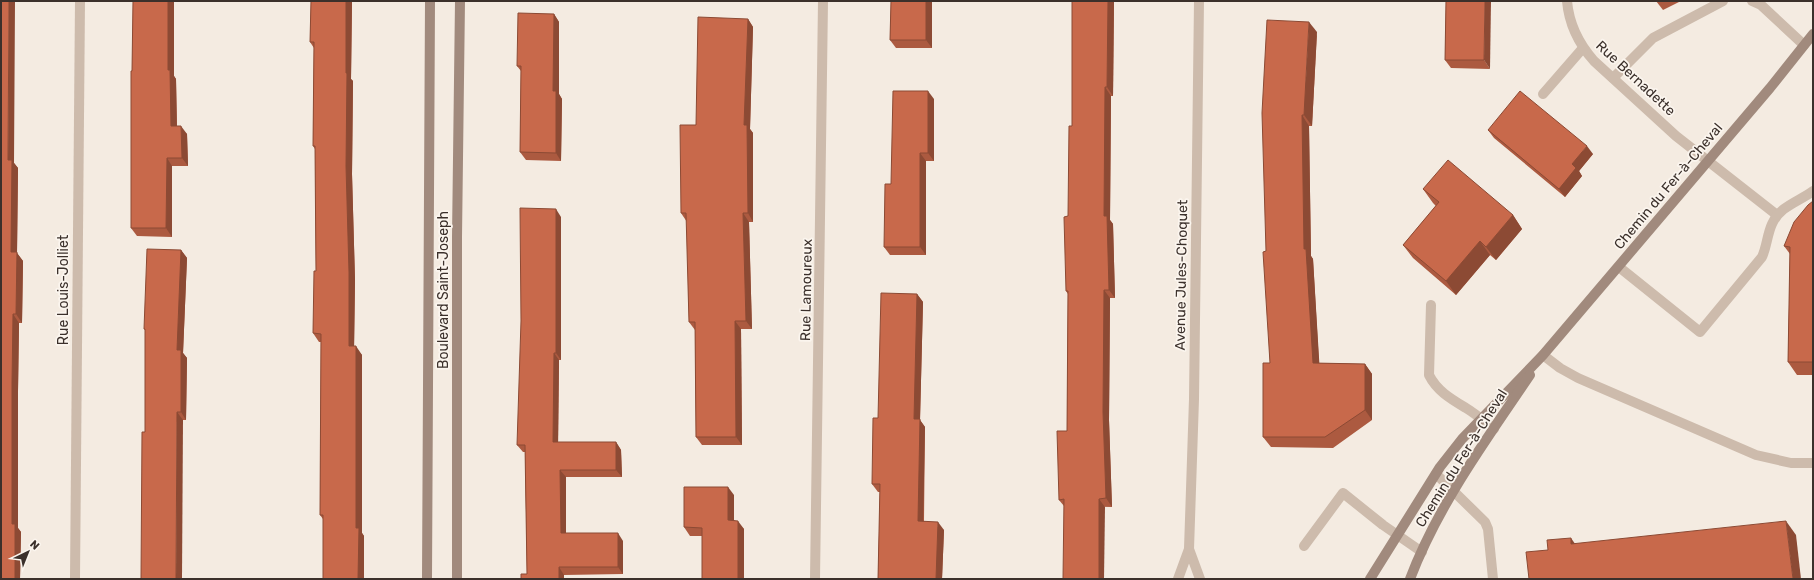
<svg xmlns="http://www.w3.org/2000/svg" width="1814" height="580" font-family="Rubik,sans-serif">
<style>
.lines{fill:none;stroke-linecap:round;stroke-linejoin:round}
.lane{stroke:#cdbbac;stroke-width:10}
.street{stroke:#cdbbac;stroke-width:10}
.secondary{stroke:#a18a7d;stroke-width:10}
.wall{fill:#ac5a40}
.shaded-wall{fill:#8c4a34}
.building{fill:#c8694b;stroke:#8c4a34}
.labels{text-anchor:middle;stroke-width:3.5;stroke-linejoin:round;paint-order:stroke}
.street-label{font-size:14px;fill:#3b302b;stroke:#fbf5ee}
</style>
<rect width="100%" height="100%" fill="#f4ebe1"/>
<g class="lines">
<g class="lane">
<polyline points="1752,1 1761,5 1804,45"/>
<polyline points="1613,78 1653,38 1723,1"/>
<polyline points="1543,94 1583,48"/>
<polyline points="1708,161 1777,215"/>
<path d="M1619 267 1700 332 1762 257C1767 246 1767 235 1772 224 1780 206 1798 202 1813 191"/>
<path d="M1431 305 1429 375C1437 391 1451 399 1466 408 1476 414 1485 422 1494 429"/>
<polyline points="1543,355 1560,368 1578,378 1756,455 1791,463 1813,463"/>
<polyline points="1436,474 1485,522 1488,529 1493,579"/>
<polyline points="1304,546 1343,493 1383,525 1422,552"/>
</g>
<g class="street">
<path d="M1567 1C1569 24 1578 43 1594 61L1676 136 1708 161"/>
<polyline points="1189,549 1200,579"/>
<polyline points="75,579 80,1"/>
<polyline points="815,579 823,1"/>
<polyline points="1178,579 1189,549 1194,399 1199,1"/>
</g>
<g class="secondary">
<polyline points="427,579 430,1"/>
<polyline points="457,579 457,237 460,1"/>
<polyline points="1370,579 1440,467 1462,439 1543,355 1770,88 1813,34"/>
<path d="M1410 579C1438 505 1486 440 1530 375"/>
</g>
</g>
<g class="wall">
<polygon points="133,1 174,1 174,76 176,79 177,126 187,134 188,166 172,166 172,237 137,236 131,228"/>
<polygon points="311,1 352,1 351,79 353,81 352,174 355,280 354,346 362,355 362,533 364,536 364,579 323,579 323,519 320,515 321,342 319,342 313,333 316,271 315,149 313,146 314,48 310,42"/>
<polygon points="891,1 932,1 932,48 896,48 890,40"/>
<polygon points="1072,1 1114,1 1113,96 1111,96 1110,220 1113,224 1115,298 1110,298 1109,420 1112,507 1064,506 1059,500 1067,431 1068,294 1066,291 1072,126"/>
<polygon points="1446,1 1490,69 1451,68 1445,60"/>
<polygon points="1656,1 1681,1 1663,10"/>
<polygon points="554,14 559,22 559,94 562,99 561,161 526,160 520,152 521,71 517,66"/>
<polygon points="748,19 753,27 750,129 753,133 753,222 749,222 752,329 741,329 742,445 702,445 696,437 695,330 689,322 687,222 681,213 696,125"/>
<polygon points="1317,32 1312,126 1309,126 1311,256 1313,259 1319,363 1365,364 1372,374 1372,420 1333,448 1271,447 1263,437 1270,363 1266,251"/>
<polygon points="934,99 934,161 926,161 926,255 890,255 884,247 891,184"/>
<polygon points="1488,130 1593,154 1579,171 1582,176 1565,197 1494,138"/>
<polygon points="14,163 18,168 17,253 23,261 22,323 19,323 18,391 18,528 21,532 20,579 1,579"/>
<polygon points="1423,189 1513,215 1522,229 1496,260 1490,255 1456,295 1413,258 1403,245 1436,206 1433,203"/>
<polygon points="1813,201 1813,375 1797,375 1788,362 1790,254 1784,246"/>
<polygon points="561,217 561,360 559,360 558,442 616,442 621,450 622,477 566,477 566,533 623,541 623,574 564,575 564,579 521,579 527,574 525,452 523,452 517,445"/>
<polygon points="181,250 187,258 183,353 187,358 186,420 183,420 145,432 145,330 144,329"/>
<polygon points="917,294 923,302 920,420 925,427 924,521 944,530 942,579 878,579 880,492 878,492 872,484 878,418"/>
<polygon points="734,495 734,520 744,529 744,579 702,579 702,536 690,536 684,527"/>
</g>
<g class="shaded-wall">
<polygon points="9,1 15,1 14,163 18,168 17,253 23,261 22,323 16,314 11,252 8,160"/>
<polygon points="168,1 174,1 174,76 176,79 177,134 171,126 168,70"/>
<polygon points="346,1 352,1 351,79 353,81 352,174 355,280 354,354 349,346 346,166"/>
<polygon points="926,1 932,1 932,48 926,40"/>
<polygon points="1108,1 1114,1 1113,96 1107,87"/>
<polygon points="1485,1 1491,1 1490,69 1484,60"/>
<polygon points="554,14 559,22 559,94 562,99 561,161 556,153 553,91"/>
<polygon points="748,19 753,27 750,129 753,133 753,222 748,213 744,125"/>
<polygon points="1309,22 1317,32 1312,126 1304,115"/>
<polygon points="1105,87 1111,96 1110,220 1113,224 1115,298 1109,290 1104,216"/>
<polygon points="928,91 934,99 934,161 928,153"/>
<polygon points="1302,115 1309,126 1311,256 1313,259 1320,374 1313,363 1304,249"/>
<polygon points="181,126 187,134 188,166 182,158"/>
<polygon points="1587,146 1593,154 1579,171 1582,176 1565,197 1559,189 1572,164"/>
<polygon points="920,153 926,161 926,255 920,247"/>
<polygon points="167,158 172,166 172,237 166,228"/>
<polygon points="556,209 561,217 561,360 556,353"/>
<polygon points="743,213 749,222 752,329 746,321"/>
<polygon points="1513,215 1522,229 1496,260 1486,247"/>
<polygon points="1480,241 1490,255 1456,295 1446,281"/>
<polygon points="181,250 187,258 183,353 187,358 186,420 181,412 177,350"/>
<polygon points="1104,290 1110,298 1109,420 1112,507 1106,498 1103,412"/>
<polygon points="917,294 923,302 920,420 925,427 923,529 918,521 914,419"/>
<polygon points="13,314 19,323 18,391 18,528 21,532 20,579 15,579 12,524 12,383"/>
<polygon points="735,321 741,329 742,445 736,437"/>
<polygon points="356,346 362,355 362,533 364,536 364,579 358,579 356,528"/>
<polygon points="554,353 559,360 558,450 553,442"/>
<polygon points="1365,364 1372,374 1372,420 1365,410"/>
<polygon points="177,412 183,420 182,579 176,579"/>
<polygon points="616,442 621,450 622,477 616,470"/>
<polygon points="560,470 566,477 566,541 561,533"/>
<polygon points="728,487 734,495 734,528 728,520"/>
<polygon points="1099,499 1105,507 1104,579 1099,579"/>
<polygon points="738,521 744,529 744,579 738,579"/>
<polygon points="1786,521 1796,535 1801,579 1793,579"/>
<polygon points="938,522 944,530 942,579 936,579"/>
<polygon points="618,533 623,541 623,574 618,567"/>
<polygon points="1571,538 1580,551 1571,544"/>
<polygon points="559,567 564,575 564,579 559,579"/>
</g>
<g class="building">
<polygon points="1,1 9,1 8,160 12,160 11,252 17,252 16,314 13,314 12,383 12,524 15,524 15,579 1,579"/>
<polygon points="133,1 168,1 168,70 170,70 171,126 181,126 182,158 167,158 166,228 131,228 131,71 132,71"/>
<polygon points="311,1 346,1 346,73 347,73 346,166 349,272 349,346 356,346 356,528 359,528 358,579 323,579 323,515 320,515 321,334 313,333 314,271 316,271 315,146 313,146 314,42 310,42"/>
<polygon points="891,1 926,1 926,40 890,40"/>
<polygon points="1072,1 1108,1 1107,87 1105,87 1104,216 1107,216 1109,290 1104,290 1103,412 1106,498 1099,499 1099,579 1063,579 1064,499 1059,500 1057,431 1067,431 1068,291 1066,291 1064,217 1068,216 1069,126 1072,126"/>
<polygon points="1446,1 1485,1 1484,60 1445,60"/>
<polygon points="518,13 554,14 553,91 556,91 556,153 520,152 521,66 517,66"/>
<polygon points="698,17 748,19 744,125 747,125 748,213 743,213 746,321 735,321 736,437 696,437 695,322 689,322 686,213 681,213 680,125 696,125"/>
<polygon points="1267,20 1309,22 1304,115 1302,115 1304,249 1306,249 1313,363 1365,364 1365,410 1325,437 1263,437 1263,363 1270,363 1263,252 1266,251 1262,113"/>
<polygon points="893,91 928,91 928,153 920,153 920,247 884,247 885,184 891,184"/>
<polygon points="1520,91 1587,146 1572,164 1576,168 1559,189 1488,130"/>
<polygon points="1448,160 1513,215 1486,247 1480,241 1446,281 1403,245 1439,202 1423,189"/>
<polygon points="1813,201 1813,362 1788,362 1790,247 1784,246 1794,222 1808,205"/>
<polygon points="520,208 556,209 556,353 554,353 553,442 616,442 616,470 560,470 561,533 618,533 618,567 559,567 559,579 521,579 521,574 527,574 525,445 517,445 521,321"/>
<polygon points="147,249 181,250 177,350 181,350 181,412 177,412 176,579 141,579 142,432 145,432 145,329 144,329"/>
<polygon points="881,293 917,294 914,419 920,419 918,521 938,522 936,579 878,579 880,484 872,484 873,418 878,418"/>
<polygon points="684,487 728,487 728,520 738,521 738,579 702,579 702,528 684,527"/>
<polygon points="1786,521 1793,579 1529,579 1526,552 1548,550 1547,540 1571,538 1571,544"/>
</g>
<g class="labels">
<g class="street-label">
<text transform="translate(1636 78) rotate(43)" y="5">Rue Bernadette</text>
<text transform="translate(1668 186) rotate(-50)" y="5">Chemin du Fer-à-Cheval</text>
<text transform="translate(1181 275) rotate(-89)" y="5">Avenue Jules-Choquet</text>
<text transform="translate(63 290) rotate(-90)" y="5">Rue Louis-Jolliet</text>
<text transform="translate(443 290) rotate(-90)" y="5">Boulevard Saint-Joseph</text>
<text transform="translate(806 290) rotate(-89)" y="5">Rue Lamoureux</text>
<text transform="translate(1461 458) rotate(-58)" y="5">Chemin du Fer-à-Cheval</text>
</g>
</g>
<rect width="1814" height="580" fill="none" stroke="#3b302b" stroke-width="4"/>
<g transform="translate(28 552) rotate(43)" stroke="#fbf5ee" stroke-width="3" paint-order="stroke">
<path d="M0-3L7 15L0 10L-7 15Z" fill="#3b302b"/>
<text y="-6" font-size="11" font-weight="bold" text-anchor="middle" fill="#3b302b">N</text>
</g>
</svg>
